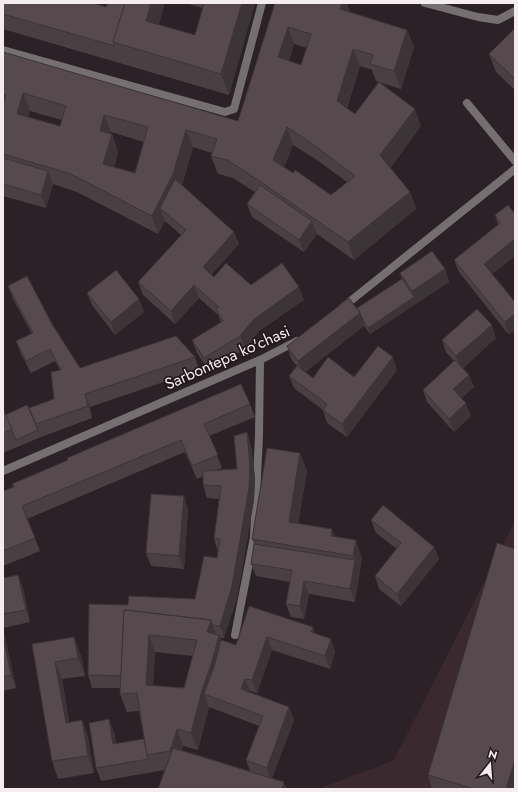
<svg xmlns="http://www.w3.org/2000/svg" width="518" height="792" font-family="Jost,sans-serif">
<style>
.built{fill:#3a292f}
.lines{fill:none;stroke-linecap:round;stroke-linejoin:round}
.service{stroke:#756f71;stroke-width:8}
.minor{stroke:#756f71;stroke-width:8}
.tertiary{stroke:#756f71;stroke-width:8}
.wall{fill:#4a4044;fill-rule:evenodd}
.shaded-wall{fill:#3c3437}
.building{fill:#564a4f;stroke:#3c3437;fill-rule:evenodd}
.labels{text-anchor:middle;stroke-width:3.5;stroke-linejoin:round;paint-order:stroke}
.street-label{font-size:16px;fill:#f4ecef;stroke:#22181c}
</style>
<rect width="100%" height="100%" fill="#2c2126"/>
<polygon class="built" points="515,521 515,789 318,789 394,760"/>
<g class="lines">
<g class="service">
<polyline points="3,50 225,112 234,109 262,3"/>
<polyline points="467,103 515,161"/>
<polyline points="235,635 254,537 259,436 260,360"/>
</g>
<polyline class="minor" points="425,3 478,17 498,20 515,11"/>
<g class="tertiary">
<polyline points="343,307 515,169"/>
<polyline points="3,471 260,360 297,341"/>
</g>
</g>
<g class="wall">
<polygon points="3,3 159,25 195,35 203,8 185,3 255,3 229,95 3,29"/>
<path d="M275 3 350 12 407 30 414 47 401 89 379 82 421 126 390 168 410 192 416 209 354 260 317 234 304 252 252 217 247 204 255 192 233 178 218 174 211 156 212 153 193 147 182 185 234 232 239 244 211 275 214 277 251 285 304 300 259 331 245 349 209 371 197 353 192 340 221 323 218 315 199 298 175 324 143 295 138 282 181 235 165 221 158 234 77 192 53 184 46 208 3 196V52L238 121ZM294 44 307 48 301 65 289 61ZM360 66 372 70 376 81 379 82 355 114 347 108ZM30 111 62 120 60 126 28 117ZM111 132 144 142 135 173 114 167 118 152 112 134H110ZM293 145 317 160 347 182 331 195 293 173 284 167Z"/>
<polygon points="515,28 515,90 496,72 489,54"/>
<polygon points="515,214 515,256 492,274 509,335 459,272 454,260 498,225 495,215"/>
<polygon points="445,269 449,282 370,334 364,326 305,372 313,378 354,377 397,370 347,437 327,423 323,410 294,388 289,376 297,366 291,359 287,346 357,308 402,279 400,273"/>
<polygon points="8,286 52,324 80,368 195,357 199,370 90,407 92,418 41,437 3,453 3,409 5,415 31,414 54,399 60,370 55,361 31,373 21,354 16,341 32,334 13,299"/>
<polygon points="87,293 144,312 115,335 92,305"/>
<polygon points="496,338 463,368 474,387 462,398 471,416 454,432 427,402 423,390 454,361 446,352 442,340"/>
<path d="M250 404 255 417 209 436 222 468 217 470 237 469 247 432 251 445 255 478 254 500 237 598 224 638H220L221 640 236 645 249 606 313 627 315 634 331 639 335 652 330 669 272 650 257 693 250 691 249 692 289 707 294 720 272 778 165 770 101 781 96 768 114 732 116 744 144 739 139 711 127 712 120 694V688H92L88 675 128 605 195 599 217 558 218 551 214 539 219 499 207 498 203 485V476L197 479 185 452 27 519 40 551 3 566V491L13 487 12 484ZM155 652 193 656 184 688 153 686ZM209 707 259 726 246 760 250 771 182 750 183 746 198 750Z"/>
<polygon points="300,453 307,471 298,523 335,537 362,558 355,602 309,594 304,619 291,617 286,604 290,582 256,576 251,564 254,544 252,539"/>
<polygon points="188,509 184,569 151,566 146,553"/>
<polygon points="371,520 434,547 439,559 401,606 379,589 375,576 397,549 376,533"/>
<polygon points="18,575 23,588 30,622 3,628 16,688 3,691 3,578"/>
<polygon points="32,644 81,655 85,676 62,679 69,722 82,720 88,737 94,773 58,779 52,761"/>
<polygon points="428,775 515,789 432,789"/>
</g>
<g class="shaded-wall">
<polygon points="151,3 165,3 154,42 146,21"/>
<polygon points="242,3 255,3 229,95 221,74"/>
<polygon points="342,3 347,3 351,14 340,9"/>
<polygon points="288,27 294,44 284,75 278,57"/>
<polygon points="407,30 414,47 401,89 394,71"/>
<polygon points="353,49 360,66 343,118 337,101"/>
<polygon points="23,93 30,111 24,131 17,114"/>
<polygon points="415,109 421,126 387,173 380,155"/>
<polygon points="104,115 111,132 106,148 100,131"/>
<polygon points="287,127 293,145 280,178 273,160"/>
<polygon points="186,130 193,147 180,192 160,208 165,221 158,234 152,216"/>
<polygon points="112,134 118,152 109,181 103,164"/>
<polygon points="48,171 53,184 46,208 41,195"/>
<polygon points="410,192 416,209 354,260 348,242"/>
<polygon points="312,221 317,234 304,252 299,240"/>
<polygon points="234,232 239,244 207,279 203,267"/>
<polygon points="515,239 515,256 489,277 484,264"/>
<polygon points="445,269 449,282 416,304 412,291"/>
<polygon points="194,285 199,298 175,324 171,311"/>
<polygon points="299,287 304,300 259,331 245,349 240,336 254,319"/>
<polygon points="414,297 416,304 370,334 368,328"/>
<polygon points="139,299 144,312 115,335 111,322"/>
<polygon points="360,313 365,325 303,374 298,361"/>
<polygon points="515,314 515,330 509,335 505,322"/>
<polygon points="492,325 496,338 461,369 456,356"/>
<polygon points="393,357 397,370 347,437 342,424"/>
<polygon points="469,375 474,387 458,402 453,389"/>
<polygon points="85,394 90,407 92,418 88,406"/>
<polygon points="466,403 471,416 454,432 449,419"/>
<polygon points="247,432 251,445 255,478 254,500 237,598 224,638 220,626"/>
<polygon points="300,453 307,471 296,539 289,522"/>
<polygon points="184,496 188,509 184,569 179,556"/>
<polygon points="332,529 339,546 338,554 331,536"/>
<polygon points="356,540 362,558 355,602 350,589 355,560 353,556"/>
<polygon points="434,547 439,559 401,606 397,594"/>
<polygon points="18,575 23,588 30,622 26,610"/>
<polygon points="304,581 309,594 304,619 300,606"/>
<polygon points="211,620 217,638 207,632"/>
<polygon points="3,627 16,688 11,675 3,636"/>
<polygon points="313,627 317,640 311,632"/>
<polygon points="149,635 155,652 152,703 146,685"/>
<polygon points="219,635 226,652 204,694 209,707 198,750 191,733 202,690"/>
<polygon points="74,637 81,655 85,676 78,658"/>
<polygon points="267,637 272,650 257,693 252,680"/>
<polygon points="331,639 335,652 330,669 325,656"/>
<polygon points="55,662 62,679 72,740 66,723"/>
<polygon points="245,679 250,691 246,702 241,689"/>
<polygon points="289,707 294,720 271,781 267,768"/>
<polygon points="109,719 114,732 118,757 113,744"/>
<polygon points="82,720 88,737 94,773 88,756"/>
<polygon points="177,729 183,746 177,768 170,751"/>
<polygon points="515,760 515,789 506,789"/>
<polygon points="284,782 287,789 282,789"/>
</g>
<g class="building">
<polygon points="3,3 93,3 106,7 108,3 125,3 113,42 115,46 3,14"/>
<polygon points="125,3 151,3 146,21 195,35 204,3 242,3 221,74 113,42"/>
<path d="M275 3H342L340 9 407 30 394 71 370 64 373 55 353 49 337 101 355 114 379 82 415 109 380 155 410 192 348 242 258 180 227 160 211 156 217 139 186 130 173 174 152 216 71 174 3 154V105L6 95 3 94V52L238 121ZM288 27 311 34 301 65 278 57ZM23 93 66 106 60 126 17 114ZM104 115 148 127 135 173 103 164 112 134 100 131ZM287 127 311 143 355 176 331 195 295 170 293 173 273 160Z"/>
<polygon points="515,28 515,79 489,54"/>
<polygon points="3,158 48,171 41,195 3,184"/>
<polygon points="175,179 234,232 203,267 214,277 226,263 251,285 282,263 299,287 254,319 240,336 204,358 192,340 223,321 216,309 219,307 194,285 171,311 138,282 186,230 160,208"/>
<polygon points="260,185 312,221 299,240 247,204"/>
<polygon points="508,205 515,214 515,239 484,264 515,302 515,314 505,322 454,260 500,223 495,215"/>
<polygon points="432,251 445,269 412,291 400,273"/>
<polygon points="116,270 139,299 111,322 87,293"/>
<polygon points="27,276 52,324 80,368 176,336 195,357 85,394 88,406 36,424 29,408 54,399 51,372 61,370 50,349 26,361 16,341 33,333 8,286"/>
<polygon points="402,279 414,297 368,328 364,322 360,313 357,308"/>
<polygon points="349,298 360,313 298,361 287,346"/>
<polygon points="477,309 492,325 456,356 442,340"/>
<polygon points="378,346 393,357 342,424 323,410 327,404 289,376 297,366 313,378 328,357 354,377"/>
<polygon points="455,360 469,375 453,389 466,403 449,419 423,390"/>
<polygon points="241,384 250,404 204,424 218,455 192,466 181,440 22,506 35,538 3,551 3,491 14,487 12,484 68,460 67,458"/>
<polygon points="27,405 38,430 16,440 5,415"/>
<polygon points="3,409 12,429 3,433"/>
<polygon points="247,432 250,466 249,488 232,586 220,626 212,625 211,620 124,610 121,676 88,675 89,604 128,605 129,596 195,599 204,556 217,558 220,539 214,539 221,486 203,485 203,471 237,469 234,436"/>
<polygon points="267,448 300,453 289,522 332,529 331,536 356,540 353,556 252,539"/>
<polygon points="151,494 184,496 179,556 146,553"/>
<polygon points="383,505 434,547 397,594 375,576 401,543 371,520"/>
<polygon points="497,543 515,549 515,760 506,789 474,789 428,775"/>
<polygon points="254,544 355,560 350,589 304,581 300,606 286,604 292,570 251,564"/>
<polygon points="18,575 26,610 3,614 3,578"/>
<polygon points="249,606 313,627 311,632 331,639 325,656 267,637 252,680 245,679 241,689 289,707 267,768 246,760 263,716 204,694 214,667 221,640 236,645"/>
<path d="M124 610 211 620 207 632 219 635 212 662 202 690 191 733 177 729 170 751 147 755 137 693 120 694ZM149 635 197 640 184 688 146 685Z"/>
<polygon points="3,636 11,675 3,677"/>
<polygon points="74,637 78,658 55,662 66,723 82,720 88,756 52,761 32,644"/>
<polygon points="109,719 113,744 144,739 147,755 149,759 96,768 89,723"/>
<polygon points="173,748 284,782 282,789 158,789"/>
</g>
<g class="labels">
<g class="street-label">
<text transform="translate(227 357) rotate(-24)" y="6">Sarbontepa ko'chasi</text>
</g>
</g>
<rect width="518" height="792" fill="none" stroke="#f4ecef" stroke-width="8"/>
<g transform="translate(490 764) rotate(17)" stroke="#22181c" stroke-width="3" paint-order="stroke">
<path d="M0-3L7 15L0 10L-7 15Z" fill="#f4ecef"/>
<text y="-6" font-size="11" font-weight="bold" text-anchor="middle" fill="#f4ecef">N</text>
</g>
</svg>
